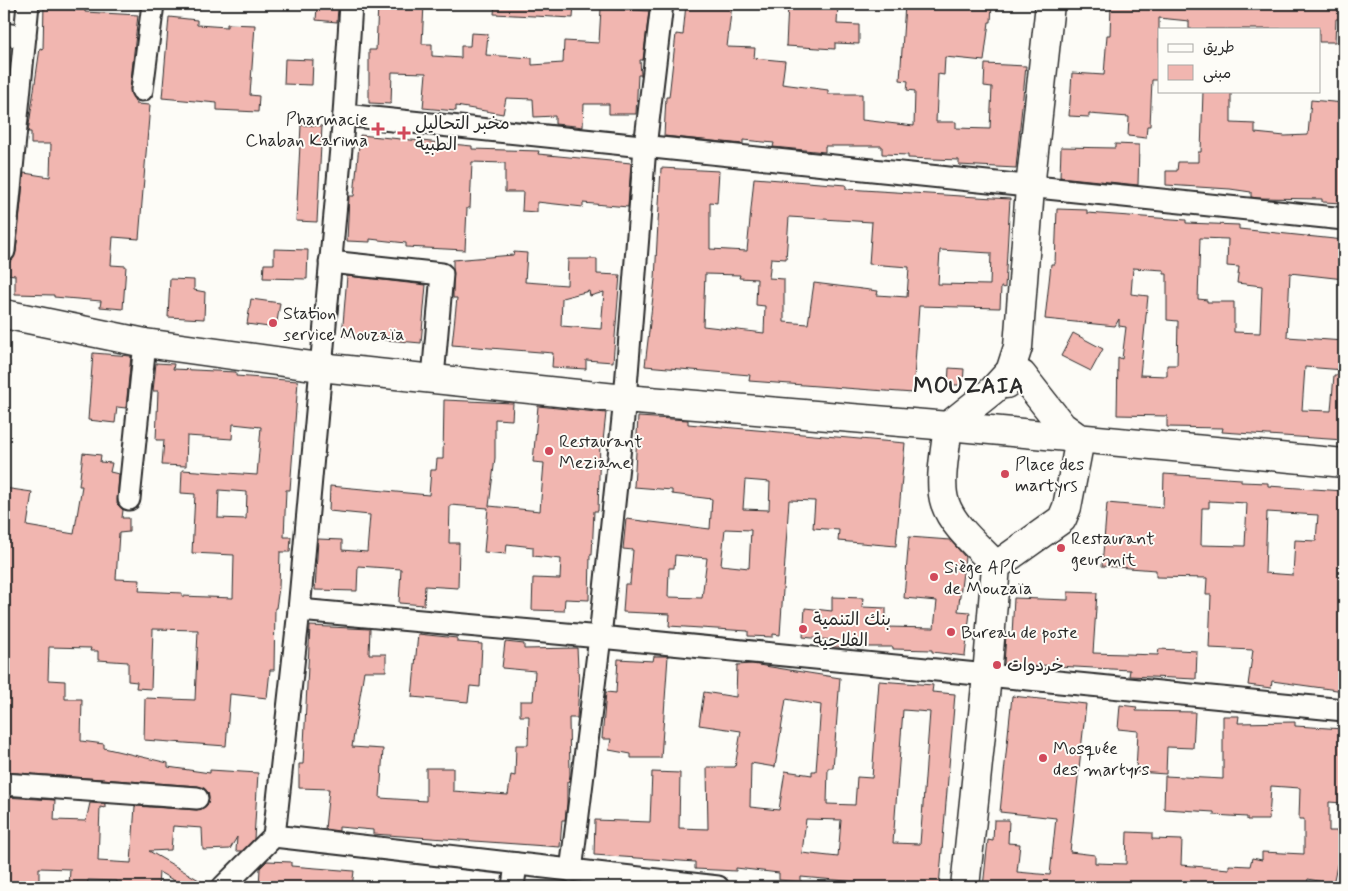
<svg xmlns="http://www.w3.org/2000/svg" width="1348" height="891" font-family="Mynerve,'Playpen Sans Arabic',sans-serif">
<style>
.building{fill:#f1b6b0;stroke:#2b2b2b;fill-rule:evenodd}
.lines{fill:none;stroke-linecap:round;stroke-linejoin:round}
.minor-casing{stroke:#2b2b2b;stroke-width:25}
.major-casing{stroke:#2b2b2b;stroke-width:31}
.minor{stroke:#fdfcf7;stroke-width:21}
.major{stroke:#fdfcf7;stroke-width:28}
.poi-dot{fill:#d1495b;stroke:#fdfcf7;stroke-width:2}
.labels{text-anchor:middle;stroke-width:4;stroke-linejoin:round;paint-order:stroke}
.poi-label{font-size:18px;fill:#2b2b2b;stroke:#fdfcf7;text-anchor:start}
.district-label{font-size:22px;font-weight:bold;letter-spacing:1px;fill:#2b2b2b;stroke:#fdfcf7}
</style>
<rect width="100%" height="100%" fill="#fdfcf7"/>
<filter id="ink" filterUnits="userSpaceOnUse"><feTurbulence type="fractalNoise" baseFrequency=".02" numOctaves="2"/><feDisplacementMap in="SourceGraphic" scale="10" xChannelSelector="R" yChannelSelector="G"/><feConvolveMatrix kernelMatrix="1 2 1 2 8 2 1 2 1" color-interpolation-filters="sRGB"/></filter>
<g filter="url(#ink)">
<g class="building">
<polygon points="44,4 75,4 74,10 85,10 85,12 138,15 130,89 136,104 150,105 139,239 113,237 111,265 126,266 123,309 100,307 101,301 54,297 54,295 15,294 15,275 7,274 9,262 16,252 24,173 50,177 51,144 31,144 31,132 28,132 40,48 43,49"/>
<polygon points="378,4 424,4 422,44 432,44 432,56 461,58 461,46 470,46 471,33 488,34 486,55 532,58 532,65 563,63 564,41 599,43 601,8 649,11 643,60 640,60 641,75 638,75 636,114 609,114 609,104 584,104 583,127 575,126 555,124 555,116 534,117 533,99 506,98 503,114 456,106 456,111 423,108 426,73 392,72 391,104 369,103 369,50 376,50"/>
<polygon points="495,4 574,4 573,18 494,14"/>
<polygon points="686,4 732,4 727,47 755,48 754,58 785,61 782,84 828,90 828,94 862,94 862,120 914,126 915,91 907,90 908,81 900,80 905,4 992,4 991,22 989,22 984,61 945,57 944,75 938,74 936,122 956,122 956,128 990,129 992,87 984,86 985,64 1026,66 1016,168 959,165 959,160 908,158 908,155 882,154 882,146 825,146 825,152 773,147 774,143 743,140 743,144 664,136 666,97 669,97 676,34 683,35"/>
<polygon points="788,4 838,4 837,24 859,25 859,44 835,43 835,49 786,46"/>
<polygon points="1111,4 1344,4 1344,19 1336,19 1335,42 1319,42 1319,29 1189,29 1189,21 1159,18 1159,80 1152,80 1150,126 1147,126 1146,138 1128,136 1129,117 1089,114 1089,117 1069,116 1072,73 1104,75 1107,35 1110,35"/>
<polygon points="317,7 338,8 337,22 316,20"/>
<polygon points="169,17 197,20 197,25 227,27 227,24 255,25 250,95 259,96 258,112 217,110 217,103 162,98"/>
<polygon points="285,59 313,60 312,85 284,84"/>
<polygon points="1203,91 1231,91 1231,123 1255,124 1255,133 1285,136 1308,135 1311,100 1344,103 1344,203 1322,202 1322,199 1258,198 1251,197 1251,192 1230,189 1166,185 1166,171 1177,171 1178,162 1198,162 1198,152 1201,152"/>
<polygon points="301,125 322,126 317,222 296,221"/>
<polygon points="360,135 472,146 472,149 539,151 538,154 631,163 628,207 583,203 583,207 537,202 537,212 522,211 523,192 505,192 505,163 472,162 470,208 467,208 465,250 406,247 406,243 370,239 370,242 347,241 349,196 354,196"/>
<polygon points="1115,144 1139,145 1138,185 1060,177 1061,147 1115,148"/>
<path d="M661 168 719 171 717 203 710 202V249L747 251 754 178 846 185V189L1010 199 1005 288 1001 287 1000 308 919 306 913 393 749 381 750 375 645 366 655 279ZM789 217 872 222 869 264 909 267 907 297 877 295 878 291 814 283 808 324 784 322V279L769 278 771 258 786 259ZM940 250 991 253 990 285 938 284ZM705 274 740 275 739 278 757 279 756 305 765 306 764 333 703 326Z"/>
<path d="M1057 209 1087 210V213L1186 220V223L1239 225V229L1344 240V279L1290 273 1287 337 1344 341V370L1305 367 1302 410 1331 411 1334 375H1344V440L1222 432 1223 428 1167 427V416L1117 415 1118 357 1122 359 1126 327 1119 326V319L1115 326 1045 319 1051 264H1055ZM1200 238 1228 239 1227 266 1239 267 1237 283 1262 286 1260 333 1234 332V302H1207V300L1198 299ZM1133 268 1164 270V274H1167V320L1178 321 1177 365H1167V376L1140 375 1148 296 1131 294Z"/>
<polygon points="274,249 308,250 307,279 263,278 264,264 274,264"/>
<path d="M514 252 527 253 525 282 567 285 568 259H597V274L620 275 613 362 586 360V369L552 367 553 353 452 345 457 298H453V260L513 255ZM589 291 590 296 604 292 601 329 561 326 562 298Z"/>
<polygon points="347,276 426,285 421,343 342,336"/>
<polygon points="170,279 194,280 194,290 205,292 204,319 168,317"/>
<polygon points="251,299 280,303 276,328 247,324"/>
<polygon points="1073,333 1103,349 1091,371 1061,356"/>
<polygon points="93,353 131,356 126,408 117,407 115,423 88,420"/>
<path d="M156 363 174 364 173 369 236 372V376L298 381 290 490H286L284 537H291L290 552H280L279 588 276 608H275L274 670H270L267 698 230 694 226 746 144 740 145 698 195 700 198 630 153 629 151 689 136 688 137 682 128 681V662L98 660V651H90L91 648 49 647 48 680 65 681V699H82L81 741 104 744V748L168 763V767L210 773V770L258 773 254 839 242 851H236L237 837 230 849 203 850 202 828 173 826 171 850 149 851 211 887H185L159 872 158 887H117V881L88 880 87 887H69L70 869 39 868V887H4V797L55 800 54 820 86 821 90 803 105 804V808L100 807 98 861 131 863 135 806 197 810 207 805 209 799 208 792 198 786 4 772V488L32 492 27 526 74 534 82 486H79L83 453 101 455 100 462 112 463 110 472 119 474 117 504 123 510 122 518H129V532L119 533 116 579 140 580 139 591 182 593V596L233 598 234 555 192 553 195 494 181 493 182 470 257 475 261 427 233 424 232 439 187 436 186 466 162 465 164 440H156L158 391H153ZM219 490 247 492 246 519 218 518Z"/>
<polygon points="949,368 964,369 963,385 948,385"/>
<polygon points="444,400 513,403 512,420 495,419 495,458 489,506 540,511 544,463 533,462 538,406 606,413 603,441 600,440 598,511 594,511 592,555 590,555 589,600 565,599 564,611 532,610 533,578 560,579 561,559 533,556 533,547 507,544 506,554 484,552 488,508 450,505 449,543 459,543 458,588 425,586 424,605 399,603 401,569 358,566 357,591 315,590 318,539 342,540 342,550 367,552 370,515 329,511 330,486 429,495 431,470 436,470 437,459 443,459"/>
<path d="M638 417 688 420V424L905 443 896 546 838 541 839 530 813 528 815 501 789 500 780 635 773 634V637L748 636V631L669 626 670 614 623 612 625 584H630L633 550 623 549 626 519 710 529 712 499 672 494V490L634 487ZM745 480 770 482 769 510 743 509ZM725 529 751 530 749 568 721 565ZM675 555 707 558 702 598 668 597 669 568H674Z"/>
<path d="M1164 474 1241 479V482L1268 483V486L1344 491V691L1272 681 1271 688 1248 685 1253 650 1209 648 1211 595H1206L1207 578 1156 577V570L1102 566 1107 503 1163 508ZM1209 501 1247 503 1245 546 1201 545 1202 508H1209ZM1267 512 1318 515 1316 541 1295 540 1293 575 1265 573Z"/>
<polygon points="909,537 950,540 965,557 958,611 970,612 965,656 932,652 932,650 893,649 893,647 830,647 831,640 803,637 805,608 832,611 832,597 863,598 862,607 886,608 886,627 934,628 937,601 904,598"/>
<polygon points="1068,592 1097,593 1093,653 1158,655 1159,649 1197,651 1196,679 1129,676 1130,670 1039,665 1039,667 1004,664 1006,635 1012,635 1014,598 1068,600"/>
<polygon points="310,626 370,629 369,654 386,654 386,671 364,671 352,747 383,749 380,798 426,801 426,768 453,768 453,791 508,795 511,775 515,776 516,745 528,745 529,716 520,716 520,701 533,701 535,671 502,668 505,642 524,644 524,649 577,648 579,686 577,718 569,718 570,774 569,782 567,782 567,804 565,820 562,820 560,847 373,834 373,830 339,827 339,831 325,829 329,789 299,788 299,764 303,764"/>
<polygon points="418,634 457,638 457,642 482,644 480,687 470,686 468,702 412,697"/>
<polygon points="654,656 668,656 661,758 631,758 631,754 609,750 611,739 602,739 606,692 616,693 618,659 653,661"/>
<path d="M752 664 840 678 833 768H828L827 804 855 805 857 777 872 778 879 681 933 685 932 692 955 694 939 887 895 884V886L858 885V882L801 877V882L779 880V873L736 868V871L695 869V862L594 855 595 820 650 822 652 772 680 773 679 828 708 829 707 767H735L741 731 699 725 704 692 736 697 737 665ZM786 699 821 705 816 771H812V775L785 771 779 810 750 807 751 763 775 767ZM903 710 930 712 920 844 893 843ZM806 819 841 820 838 857 802 853Z"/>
<polygon points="1012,696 1086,704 1070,852 1095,855 1095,863 1126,864 1127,832 1152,833 1152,839 1182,840 1181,865 1229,869 1229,865 1250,866 1252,858 1262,860 1262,852 1304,854 1304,819 1299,819 1300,788 1271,786 1269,820 1247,820 1247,817 1214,815 1214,812 1164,809 1165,776 1223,779 1223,716 1239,716 1238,723 1295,722 1295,726 1344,729 1343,803 1329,802 1329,831 1339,831 1338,861 1333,884 1308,879 1306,887 1293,887 1294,883 1240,882 1239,887 983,887 988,840 993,841 994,820 1009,820 1008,843 1020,844 1017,872 1050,875 1056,818 1000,812"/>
<polygon points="1120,705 1137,707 1136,711 1195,712 1193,748 1167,747 1166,774 1136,772 1138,731 1118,729"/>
<polygon points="267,861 291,862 291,866 354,871 352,887 259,887 260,868"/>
</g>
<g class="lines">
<g class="minor-casing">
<g id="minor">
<polyline points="351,4 344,115 299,610 274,836 718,887"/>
<polyline points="4,34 25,37"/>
<polyline points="142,90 153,4"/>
<polyline points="344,115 1344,219"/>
<polyline points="4,251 28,4"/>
<polyline points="330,262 442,274 433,378"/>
<polyline points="129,499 145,343"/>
<polyline points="299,610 600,637 1344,710"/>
<polyline points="4,784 197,798"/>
<polyline points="571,871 600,637 625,399 645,147 662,4"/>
<polyline points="223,887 274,836"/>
<polyline points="513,887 516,864"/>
</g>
</g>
<g class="major-casing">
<g id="major">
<polyline points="4,314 145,343 320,367 625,399 948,426 1344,463"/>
<polyline points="1006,384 1018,347 1030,188 1050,4"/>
<polyline points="996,566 1062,519 1067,507 1080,439 1062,426 1022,375"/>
<path d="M965 887 987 676 996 566C979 547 953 527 945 503 938 483 946 447 948 426L993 390 1013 368"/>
</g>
</g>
<use href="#minor" class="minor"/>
<use href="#major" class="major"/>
</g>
</g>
<g class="poi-dot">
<path d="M375.5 121.5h5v5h5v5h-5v5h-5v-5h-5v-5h5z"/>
<path d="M401.5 125.5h5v5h5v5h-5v5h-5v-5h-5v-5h5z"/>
<circle cx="273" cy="323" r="5"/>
<circle cx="549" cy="451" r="5"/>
<circle cx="1005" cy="474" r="5"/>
<circle cx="1061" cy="548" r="5"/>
<circle cx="934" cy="577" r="5"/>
<circle cx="803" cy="629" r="5"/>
<circle cx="951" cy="632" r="5"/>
<circle cx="997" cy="665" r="5"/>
<circle cx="1043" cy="758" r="5"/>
</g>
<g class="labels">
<g class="poi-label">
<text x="368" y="125" text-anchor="end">Pharmacie<tspan x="368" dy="21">Chaban Karima</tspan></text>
<text x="415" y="129">مخبر التحاليل<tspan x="415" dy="21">الطبية</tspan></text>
<text x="283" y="319">Station<tspan x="283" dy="21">service Mouzaïa</tspan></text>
<text x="559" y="447">Restaurant<tspan x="559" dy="21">Meziane</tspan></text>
<text x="1015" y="470">Place des<tspan x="1015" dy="21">martyrs</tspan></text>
<text x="1071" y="544">Restaurant<tspan x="1071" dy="21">geurmit</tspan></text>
<text x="944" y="573">Siège APC<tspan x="944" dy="21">de Mouzaïa</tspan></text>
<text x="813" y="625">بنك التنمية<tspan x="813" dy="21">الفلاحية</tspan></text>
<text x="961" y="638">Bureau de poste</text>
<text x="1007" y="671">خردوات</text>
<text x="1053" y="754">Mosquée<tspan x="1053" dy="21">des martyrs</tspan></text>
</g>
<g class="district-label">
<text x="969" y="393">MOUZAIA</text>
</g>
</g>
<rect width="1348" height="891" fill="none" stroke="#fdfcf7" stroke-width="20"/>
<rect x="10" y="10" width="1328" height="871" fill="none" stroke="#2b2b2b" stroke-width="2" filter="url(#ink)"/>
<rect x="1158" y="28" width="162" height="65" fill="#fdfcf7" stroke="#a9a8a5"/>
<rect x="1168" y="44" width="25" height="8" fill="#fdfcf7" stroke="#a9a8a5"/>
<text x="1203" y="52" font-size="15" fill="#2b2b2b">طريق</text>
<rect x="1168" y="65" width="25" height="15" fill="#f1b6b0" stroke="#a9a8a5"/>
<text x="1203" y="78" font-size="15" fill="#2b2b2b">مبنى</text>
</svg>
